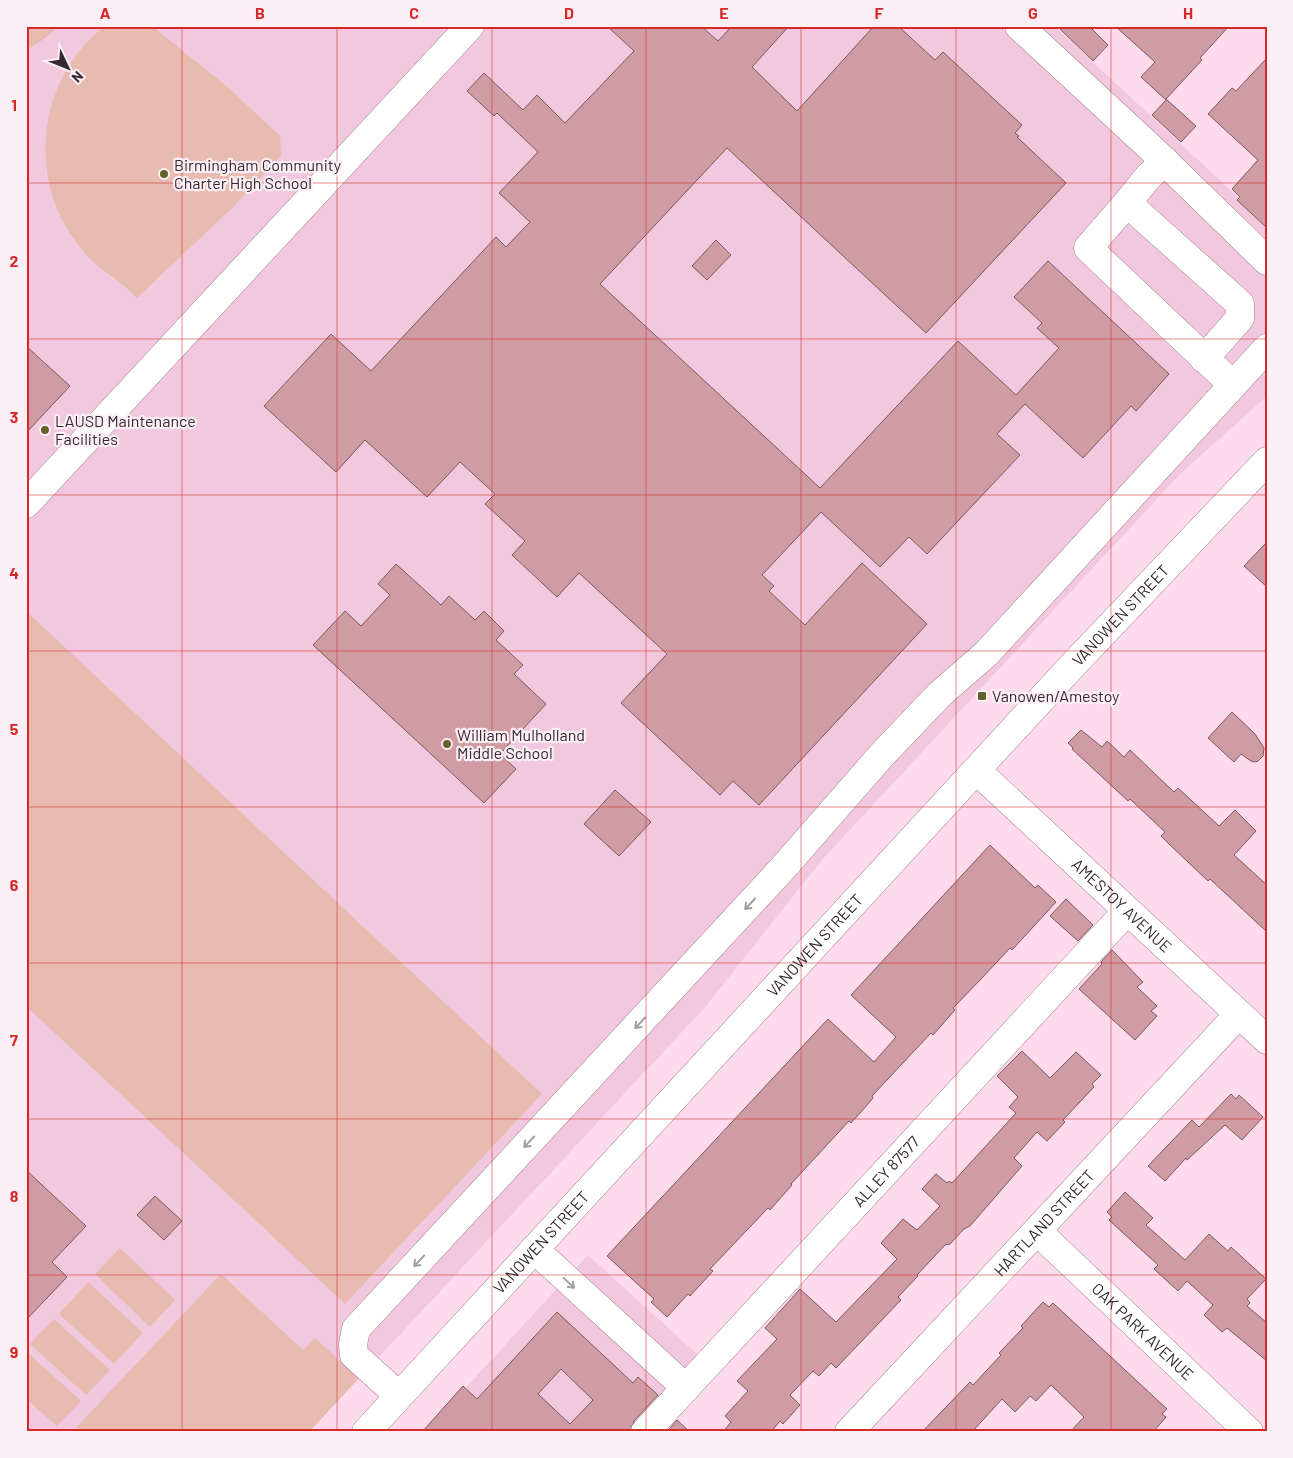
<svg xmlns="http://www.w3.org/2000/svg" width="1293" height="1458" font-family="Barlow,sans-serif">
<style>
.built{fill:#f1c8de}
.green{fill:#e7bbb0}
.building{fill:#cf9ca3;stroke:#7b595d;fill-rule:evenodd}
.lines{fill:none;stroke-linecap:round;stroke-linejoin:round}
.minor-casing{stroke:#a48495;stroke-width:29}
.major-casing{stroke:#a48495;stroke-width:29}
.minor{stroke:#fff;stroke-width:28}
.major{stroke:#fff;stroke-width:28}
.oneway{stroke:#a49ea1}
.grid{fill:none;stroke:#d62828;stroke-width:1;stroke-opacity:0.55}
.poi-dot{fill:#63602c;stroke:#fdeff6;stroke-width:2}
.labels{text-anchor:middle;stroke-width:4.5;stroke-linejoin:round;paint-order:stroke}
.poi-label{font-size:16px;fill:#35282f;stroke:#fdeff6;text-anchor:start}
.street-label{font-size:16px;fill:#35282f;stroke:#fdeff6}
.neatline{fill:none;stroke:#d62828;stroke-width:2}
.grid-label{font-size:16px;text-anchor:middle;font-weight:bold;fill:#d62828}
</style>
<rect width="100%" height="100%" fill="#fedaed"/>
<g class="built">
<polygon points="26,26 1054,26 1267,224 1267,396 1179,475 821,861 706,1006 309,1432 26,1432"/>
<polygon points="588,1255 700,1357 630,1432 425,1432"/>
</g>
<g class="green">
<polygon points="26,26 59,26 44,39 26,50"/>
<path d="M105 26H152L229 88 280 136 281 156 233 207 137 298C121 280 98 270 83 251 73 238 63 224 57 209 31 145 50 68 105 26Z"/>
<polygon points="26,611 542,1094 345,1304 26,1006"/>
<polygon points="120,1248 175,1300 150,1327 95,1274"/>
<polygon points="221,1274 303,1350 315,1338 359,1378 309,1432 72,1432"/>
<polygon points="88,1282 143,1333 114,1364 59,1314"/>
<polygon points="54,1319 110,1370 86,1395 30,1344"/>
<polygon points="26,1351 81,1401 57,1426 26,1399"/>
</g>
<g class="building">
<polygon points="607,26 701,26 718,41 732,26 789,26 752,67 797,111 874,26 898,26 935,60 943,52 1022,125 1015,133 1019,136 1017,137 1066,183 926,333 727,148 600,284 820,488 958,341 1016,395 1059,348 1037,328 1042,323 1014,297 1048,261 1169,374 1136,411 1131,406 1083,458 1025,404 997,434 1020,455 927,554 909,537 880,567 821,512 762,575 774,586 769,591 805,625 862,563 927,624 759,805 733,781 720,795 621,703 667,654 579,573 557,597 512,555 525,541 485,504 495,494 460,462 427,497 365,440 336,472 264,406 331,334 371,371 496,237 506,247 530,222 499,193 538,152 497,113 494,116 467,91 484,73 523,110 537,95 565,123 634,51"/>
<polygon points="1057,26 1089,26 1108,45 1093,61"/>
<polygon points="1115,26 1229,26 1200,58 1202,60 1166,99 1196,126 1181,142 1152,115 1166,100 1141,77 1155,62"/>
<polygon points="1267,58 1267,228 1237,200 1240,197 1232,189 1258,160 1208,114 1232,88 1236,91"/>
<polygon points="716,240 731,255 707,280 692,266"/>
<polygon points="26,346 70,386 26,433"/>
<polygon points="1267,542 1267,587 1244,566"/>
<polygon points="396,564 441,605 449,596 475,620 484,611 504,631 496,640 523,665 514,674 546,704 500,754 516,769 484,803 313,645 345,611 361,626 390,595 378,584"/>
<polygon points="1232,712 1255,734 1264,748 1263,756 1258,761 1255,762 1251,761 1241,754 1234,762 1208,738"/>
<polygon points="1081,730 1102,747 1107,741 1124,757 1130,750 1174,792 1178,788 1219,826 1235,810 1256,831 1234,855 1267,885 1267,932 1210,879 1208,881 1169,844 1161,836 1165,832 1130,799 1128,801 1072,749 1073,748 1068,743"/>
<polygon points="615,790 651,822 619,856 584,824"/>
<polygon points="990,845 1035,888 1038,885 1056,902 1012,950 1010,948 982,978 953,1008 955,1010 933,1035 931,1033 872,1096 873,1098 861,1112 851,1123 849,1121 791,1184 792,1185 770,1210 768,1208 710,1269 713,1271 690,1296 688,1294 667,1317 651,1302 654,1299 607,1256 828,1019 874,1062 896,1037 851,995"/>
<polygon points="1066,899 1093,925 1078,941 1050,916"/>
<polygon points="1112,950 1143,982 1137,987 1157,1006 1151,1011 1157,1016 1135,1040 1079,989 1102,964 1101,962"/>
<polygon points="1022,1051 1050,1078 1076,1052 1101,1075 1092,1084 1094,1087 1063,1120 1065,1122 1047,1141 1037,1132 1014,1158 1022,1166 970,1226 964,1229 950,1244 945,1245 917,1275 918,1276 898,1297 901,1300 836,1368 831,1363 819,1376 813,1371 790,1395 800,1405 783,1424 780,1421 771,1432 723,1432 731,1422 725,1416 748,1391 737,1381 777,1339 765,1328 800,1289 836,1322 897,1259 881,1243 903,1219 917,1230 940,1206 922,1189 936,1174 947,1183 949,1181 952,1183 1016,1113 1009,1107 1018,1097 997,1076"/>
<polygon points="1231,1094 1236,1099 1239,1095 1263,1117 1242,1140 1225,1125 1187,1160 1186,1158 1165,1181 1148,1166 1192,1120 1199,1127"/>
<polygon points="26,1170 86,1226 52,1262 67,1277 26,1320"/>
<polygon points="1125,1192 1153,1218 1146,1225 1185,1260 1209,1234 1228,1251 1231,1247 1266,1279 1247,1299 1250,1303 1247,1306 1267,1323 1267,1361 1227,1328 1222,1332 1204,1315 1213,1305 1187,1281 1178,1291 1154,1269 1158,1265 1109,1220 1112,1217 1107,1212"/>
<polygon points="155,1196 182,1221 164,1240 137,1215"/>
<polygon points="1043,1302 1049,1307 1053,1303 1167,1409 1162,1414 1166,1417 1153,1432 1070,1432 1084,1417 1051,1385 1036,1401 1030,1396 1015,1412 1002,1399 972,1432 922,1432 970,1382 973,1385 1001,1355 999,1353 1023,1328 1021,1326"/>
<path d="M557 1312 633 1383 638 1377 658 1395 634 1421 630 1432H422L463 1386 477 1399ZM561 1369 593 1400 570 1424 538 1394Z"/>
<polygon points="677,1420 690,1432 667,1432"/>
</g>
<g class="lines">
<g class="minor-casing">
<g id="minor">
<polyline points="1019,26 1154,151 1267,261"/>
<polyline points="1127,203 1148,177 1165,161"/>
<polyline points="1204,359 1240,318 1240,304 1127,203 1088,248 1233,385"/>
<polyline points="26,504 470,26"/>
<path id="s1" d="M976 770 1267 1040"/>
<path id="s2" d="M1037 1231 1249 1432"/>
<polyline points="534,1249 686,1388"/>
<polyline points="398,1395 354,1355 353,1344 356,1329 783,868 880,757 940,694 986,654 1267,348"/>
<path id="s3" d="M645 1432 1127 911"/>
<path id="s4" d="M849 1432 1239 1014"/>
</g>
</g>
<g class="major-casing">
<g id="major">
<path id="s5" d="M366 1432 1072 666 1267 461"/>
</g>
</g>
<use href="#minor" class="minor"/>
<use href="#major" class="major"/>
</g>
<defs><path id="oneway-shaft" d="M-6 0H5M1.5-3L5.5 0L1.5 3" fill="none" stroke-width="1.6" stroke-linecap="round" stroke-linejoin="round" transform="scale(1.25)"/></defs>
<g class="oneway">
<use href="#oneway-shaft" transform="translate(750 904) rotate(133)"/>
<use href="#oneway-shaft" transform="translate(640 1023) rotate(133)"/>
<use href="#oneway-shaft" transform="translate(529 1142) rotate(133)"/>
<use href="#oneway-shaft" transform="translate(419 1261) rotate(133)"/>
<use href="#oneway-shaft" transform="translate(569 1283) rotate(43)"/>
</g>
<path class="grid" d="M182 26V1432M337 26V1432M492 26V1432M646 26V1432M801 26V1432M956 26V1432M1111 26V1432M26 183H1267M26 339H1267M26 495H1267M26 651H1267M26 807H1267M26 963H1267M26 1119H1267M26 1275H1267"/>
<g class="poi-dot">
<circle cx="164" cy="174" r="5"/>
<circle cx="45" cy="430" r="5"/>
<rect x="977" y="691" width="10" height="10" rx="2.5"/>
<circle cx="447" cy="744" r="5"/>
</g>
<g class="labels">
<g class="poi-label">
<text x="174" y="171">Birmingham Community<tspan x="174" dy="18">Charter High School</tspan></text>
<text x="55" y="427">LAUSD Maintenance<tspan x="55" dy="18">Facilities</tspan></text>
<text x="992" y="702">Vanowen/Amestoy</text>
<text x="457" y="741">William Mulholland<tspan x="457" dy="18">Middle School</tspan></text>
</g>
<g class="street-label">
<text dy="6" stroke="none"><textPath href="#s5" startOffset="1112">VANOWEN STREET</textPath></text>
<text dy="6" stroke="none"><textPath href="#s1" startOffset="199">AMESTOY AVENUE</textPath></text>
<text dy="6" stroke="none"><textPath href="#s5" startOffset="662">VANOWEN STREET</textPath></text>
<text dy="6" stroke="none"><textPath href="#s3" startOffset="355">ALLEY 87577</textPath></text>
<text dy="6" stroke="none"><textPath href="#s4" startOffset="286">HARTLAND STREET</textPath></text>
<text dy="6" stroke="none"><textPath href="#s5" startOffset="258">VANOWEN STREET</textPath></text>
<text dy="6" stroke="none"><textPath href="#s2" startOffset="146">OAK PARK AVENUE</textPath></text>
</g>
</g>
<rect width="1293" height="1458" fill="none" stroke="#fdeff6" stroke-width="55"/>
<g transform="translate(68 68) rotate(133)" stroke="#fdeff6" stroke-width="4" paint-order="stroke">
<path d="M0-4L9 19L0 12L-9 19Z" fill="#35282f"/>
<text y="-8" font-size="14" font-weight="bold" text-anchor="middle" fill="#35282f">N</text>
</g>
<rect x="28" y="28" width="1238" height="1402" class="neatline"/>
<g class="grid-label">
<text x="105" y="19">A</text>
<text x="260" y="19">B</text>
<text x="414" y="19">C</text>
<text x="569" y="19">D</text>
<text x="724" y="19">E</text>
<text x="879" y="19">F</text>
<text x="1033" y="19">G</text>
<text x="1188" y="19">H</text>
<text x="14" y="111">1</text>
<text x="14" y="267">2</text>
<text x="14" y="423">3</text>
<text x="14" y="579">4</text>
<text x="14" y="735">5</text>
<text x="14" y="891">6</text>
<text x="14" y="1046">7</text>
<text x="14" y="1202">8</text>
<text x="14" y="1358">9</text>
</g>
</svg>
